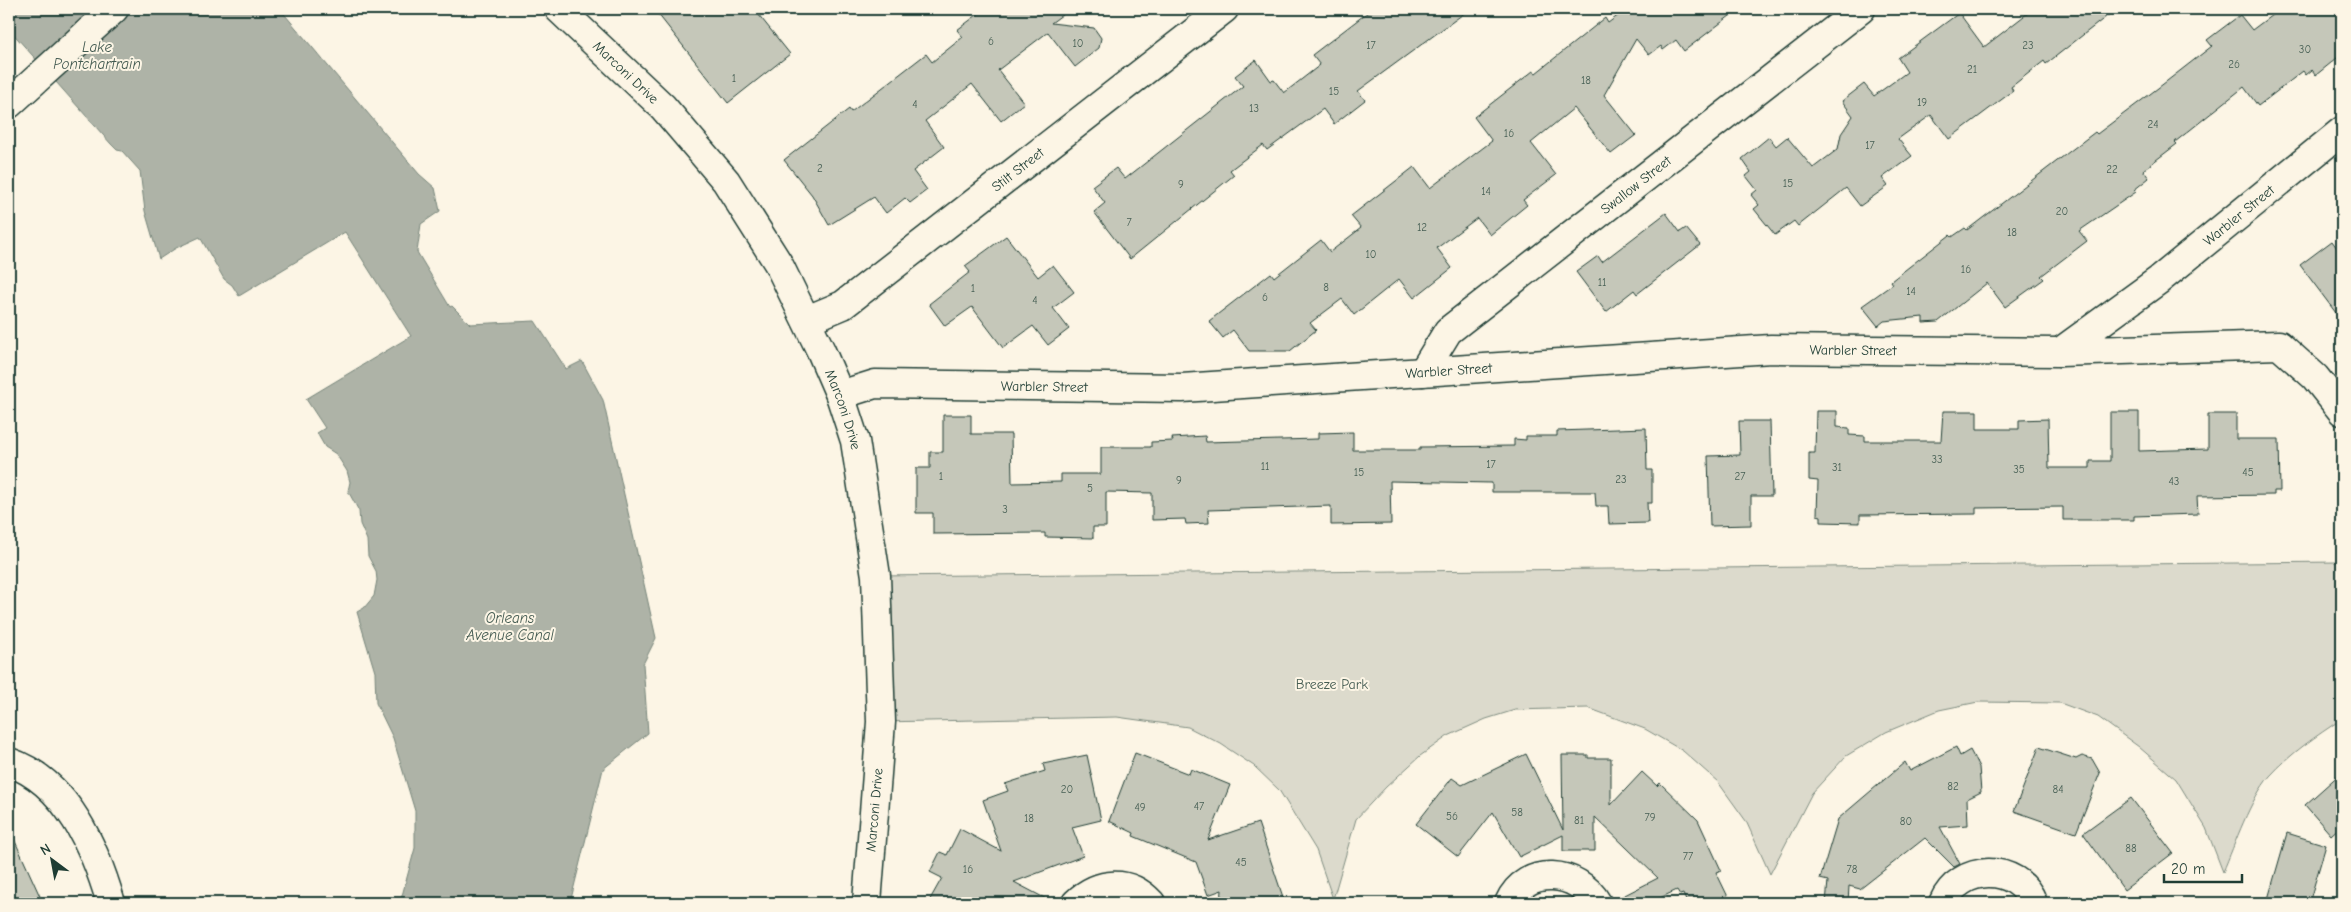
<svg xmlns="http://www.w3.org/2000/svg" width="2351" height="912" font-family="'Comic Neue',sans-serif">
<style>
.green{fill:#dcdacc;stroke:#7e8c80}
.water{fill:#aeb3a7;stroke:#758479}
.building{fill:#c5c7b9;stroke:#1f3d34}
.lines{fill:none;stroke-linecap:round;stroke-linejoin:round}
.minor-casing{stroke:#1f3d34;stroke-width:31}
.minor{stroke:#fcf5e5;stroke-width:28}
.labels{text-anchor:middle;stroke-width:4;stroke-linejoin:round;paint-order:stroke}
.number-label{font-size:11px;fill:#486055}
.street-label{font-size:14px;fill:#1f3d34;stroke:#fcf5e5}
.park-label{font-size:14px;fill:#455c52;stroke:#fcf5e5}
.water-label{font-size:15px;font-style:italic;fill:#435a51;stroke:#fcf5e5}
</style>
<rect width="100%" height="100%" fill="#fcf5e5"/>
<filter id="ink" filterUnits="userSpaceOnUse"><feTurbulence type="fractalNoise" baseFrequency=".02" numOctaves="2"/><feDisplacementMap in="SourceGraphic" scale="10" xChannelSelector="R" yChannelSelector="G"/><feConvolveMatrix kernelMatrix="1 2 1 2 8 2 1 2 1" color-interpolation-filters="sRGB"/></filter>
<g filter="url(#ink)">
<path class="green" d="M2342 562V719C2316 736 2291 753 2270 776 2250 799 2235 844 2223 872L2206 828 2176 779 2139 747 2098 717 2060 703 1978 702 1939 710 1886 732 1846 756 1812 793 1770 874 1746 821 1718 782 1683 751 1645 729 1588 708 1515 710 1486 719 1448 736 1420 756 1386 787 1356 819 1333 899 1316 850 1279 790 1254 766 1221 744 1188 727 1117 717 881 722 876 576Z"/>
<polygon class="water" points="9,9 280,9 419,174 435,188 440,211 421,224 417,252 450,307 452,306 470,324 535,321 566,369 582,361 603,400 656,638 643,664 648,733 603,769 570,903 400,903 415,848 415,811 393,738 376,703 375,672 357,612 364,608 374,596 377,580 376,571 368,556 367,540 360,524 359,511 348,491 350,482 347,471 336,454 325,447 317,433 325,428 306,399 411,336 345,232 239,296 232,285 224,279 200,237 176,248 159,259 145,211 140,171 122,151 117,150 111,144 9,29"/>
<g class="building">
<polygon points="654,9 754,9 790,54 728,103"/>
<polygon points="985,9 1070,9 1051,23 1094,28 1101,38 1099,48 1075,67 1048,32 998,70 1024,103 1001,121 972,84 925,121 944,147 913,171 927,190 910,203 905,198 886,213 874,197 829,225 812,195 784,160 849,109 851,112 926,54 932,62 963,37 957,30"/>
<polygon points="1372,9 1470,9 1358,91 1365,100 1334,124 1323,109 1267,150 1263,145 1230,170 1234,175 1130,259 1094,212 1105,203 1092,186 1116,168 1125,179 1243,86 1235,76 1256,60 1271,81 1274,80 1284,93 1320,65 1312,55"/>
<polygon points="1627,9 1739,9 1684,51 1676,40 1663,50 1661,46 1649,55 1636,39 1604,95 1636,135 1611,154 1574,108 1531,143 1556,175 1523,200 1527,205 1490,235 1477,218 1437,248 1452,268 1414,298 1399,279 1354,315 1342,299 1310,323 1316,330 1290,351 1249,351 1233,330 1223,338 1209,321 1271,273 1274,277 1321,240 1330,252 1361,228 1351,216 1414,167 1430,188 1492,141 1474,117 1533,71 1536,73 1605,18 1608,23"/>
<polygon points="2033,9 2116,9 2046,64 2044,61 2011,87 2013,91 1949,139 1931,115 1898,139 1912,156 1882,178 1888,186 1860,206 1846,188 1798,226 1794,221 1775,235 1754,209 1759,205 1751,195 1757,190 1746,176 1751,172 1742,159 1769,137 1776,146 1787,137 1813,168 1838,149 1841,134 1853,116 1842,101 1864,84 1874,96 1907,72 1898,58 1959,13 1984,47"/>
<polygon points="2280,9 2342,9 2342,54 2316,75 2312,70 2306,75 2303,71 2258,106 2244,87 2175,142 2177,144 2143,170 2149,178 2134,190 2136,192 2079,231 2087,241 2041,276 2044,279 2005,307 1987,283 1938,322 1923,323 1923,317 1884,321 1878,326 1862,306 1893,284 1891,281 1950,235 1952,237 1965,228 1967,230 2095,132 2097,134 2158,88 2212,46 2207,40 2240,15 2252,30"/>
<polygon points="1666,213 1680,232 1686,228 1700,245 1637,294 1634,290 1606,312 1576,272 1598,256 1602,262"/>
<polygon points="1006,236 1038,277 1053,265 1074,292 1053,308 1069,329 1048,345 1033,326 1003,348 972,307 945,326 929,304 970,272 965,266"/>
<polygon points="2332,241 2342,255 2342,321 2300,265"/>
<polygon points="1816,411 1837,411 1837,427 1849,428 1849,435 1865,436 1865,441 1941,441 1943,411 1977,411 1977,429 2019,429 2019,420 2048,419 2049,468 2090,468 2090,461 2110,461 2110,412 2139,412 2139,451 2208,449 2208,414 2236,414 2236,439 2279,439 2280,491 2274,491 2274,495 2197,496 2198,514 2134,516 2134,520 2063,520 2063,507 1976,508 1976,514 1860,515 1860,523 1821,522 1821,516 1817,515 1818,481 1809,480 1809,453 1815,453"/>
<polygon points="943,415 971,415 971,434 1011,434 1012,483 1061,482 1061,474 1101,474 1101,447 1151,447 1151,442 1173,441 1172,438 1205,436 1206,442 1318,439 1318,433 1353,432 1353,450 1420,450 1420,447 1514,446 1514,439 1526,440 1526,436 1557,436 1557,431 1646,428 1647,470 1652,470 1652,503 1647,503 1648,523 1609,524 1608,506 1596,506 1595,492 1492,492 1492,483 1390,481 1391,524 1331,525 1331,506 1208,510 1209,523 1186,524 1185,519 1152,520 1152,493 1106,492 1106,527 1093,527 1093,538 1045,537 1045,533 933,534 933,513 916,513 916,468 930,468 930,452 943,452"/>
<polygon points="1739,421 1770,421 1772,496 1751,496 1751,525 1710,526 1708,456 1740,455"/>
<polygon points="1956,747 1960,756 1970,750 1979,767 1981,792 1967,799 1968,825 1940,827 1960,864 1954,867 1925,838 1860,889 1849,886 1848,903 1826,903 1828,881 1820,879 1838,819 1905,762 1910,771"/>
<polygon points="2039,747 2076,759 2082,756 2092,759 2100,773 2076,833 2014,811"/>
<polygon points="1135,753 1189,774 1191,769 1230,785 1208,840 1258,823 1285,903 1221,903 1222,890 1208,895 1196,862 1133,836 1134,833 1109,821"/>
<polygon points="1526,754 1563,830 1562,755 1588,755 1588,758 1611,758 1611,805 1642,772 1657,786 1660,783 1698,820 1721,870 1716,872 1731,903 1687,903 1683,894 1680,895 1677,890 1649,903 1621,903 1619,898 1658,878 1595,817 1595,851 1563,851 1563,835 1519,857 1493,812 1458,857 1416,824 1452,778 1462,785"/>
<polygon points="1087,755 1101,820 1072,827 1083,856 1014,882 1054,903 928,903 942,878 930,872 940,852 947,855 960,829 1001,851 983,800 1008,791 1005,784 1045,771 1043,764"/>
<polygon points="2342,772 2342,825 2331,835 2305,805"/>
<polygon points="2131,798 2173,853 2124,890 2083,833"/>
<polygon points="9,828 43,903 9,903"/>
<polygon points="2287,833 2326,845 2309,903 2283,903 2268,899"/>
</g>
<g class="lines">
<g class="minor-casing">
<g id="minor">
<path id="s1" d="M559 9 663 107 726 181 778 263 821 351 840 395 855 441 876 576 881 722 867 903"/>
<polyline points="9,104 114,9"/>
<path id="s2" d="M807 320 843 305 1224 9"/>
<path id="s3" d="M2060 352 2159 280 2342 131"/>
<path id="s4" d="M1423 372 1448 331 1861 9"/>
<path id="s5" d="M840 395 875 384 1182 388 1771 349 2060 352 2279 345 2315 377 2342 411"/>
<path d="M9 762C67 782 95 848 111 903"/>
<path d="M1076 903C1099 881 1129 879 1151 903"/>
<path d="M1509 903C1526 864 1578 870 1597 903"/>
<path d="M1943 903C1959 864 2018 862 2033 903"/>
</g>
</g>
<use href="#minor" class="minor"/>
</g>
</g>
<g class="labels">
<g class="number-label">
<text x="991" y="45">6</text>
<text x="1078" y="47">10</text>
<text x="1371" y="49">17</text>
<text x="2028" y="49">23</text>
<text x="2305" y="53">30</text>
<text x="2234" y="68">26</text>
<text x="1972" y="73">21</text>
<text x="734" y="82">1</text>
<text x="1586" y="84">18</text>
<text x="1334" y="95">15</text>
<text x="1922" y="106">19</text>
<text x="915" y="108">4</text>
<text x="1254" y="112">13</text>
<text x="2153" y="128">24</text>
<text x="1509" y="137">16</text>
<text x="1870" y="149">17</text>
<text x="820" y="172">2</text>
<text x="2112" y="173">22</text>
<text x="1788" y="187">15</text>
<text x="1181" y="188">9</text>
<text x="1486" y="195">14</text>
<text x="2062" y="215">20</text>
<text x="1129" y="226">7</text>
<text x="1422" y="231">12</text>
<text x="2012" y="236">18</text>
<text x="1371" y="258">10</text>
<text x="1966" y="273">16</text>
<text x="1602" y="286">11</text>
<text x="1326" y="291">8</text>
<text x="973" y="292">1</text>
<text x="1911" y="295">14</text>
<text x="1265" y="301">6</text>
<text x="1035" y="304">4</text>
<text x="1937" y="463">33</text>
<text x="1491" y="468">17</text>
<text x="1265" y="470">11</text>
<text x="1837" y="471">31</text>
<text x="2019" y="473">35</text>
<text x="1359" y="476">15</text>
<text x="2248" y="476">45</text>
<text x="941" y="480">1</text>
<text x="1740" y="480">27</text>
<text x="1621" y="483">23</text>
<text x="1179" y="484">9</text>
<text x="2174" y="485">43</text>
<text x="1090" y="492">5</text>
<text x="1005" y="513">3</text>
<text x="1953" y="790">82</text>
<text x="1067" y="793">20</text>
<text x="2058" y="793">84</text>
<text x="1199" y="810">47</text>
<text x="1140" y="811">49</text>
<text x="1517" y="816">58</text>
<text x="1452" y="820">56</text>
<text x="1650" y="821">79</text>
<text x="1029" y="822">18</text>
<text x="1579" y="824">81</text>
<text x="1906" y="825">80</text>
<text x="2131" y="852">88</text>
<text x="1688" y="860">77</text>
<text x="1241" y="866">45</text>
<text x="968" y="873">16</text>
<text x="1852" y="873">78</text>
</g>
<g class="street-label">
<text dy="5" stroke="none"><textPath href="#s1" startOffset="92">Marconi Drive</textPath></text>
<text dy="5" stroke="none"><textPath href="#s2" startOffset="260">Stilt Street</textPath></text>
<text dy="5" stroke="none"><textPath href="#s4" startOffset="286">Swallow Street</textPath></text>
<text dy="5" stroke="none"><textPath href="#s3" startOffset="225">Warbler Street</textPath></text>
<text dy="5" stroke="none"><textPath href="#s5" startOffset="1016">Warbler Street</textPath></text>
<text dy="5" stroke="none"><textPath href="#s5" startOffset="611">Warbler Street</textPath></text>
<text dy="5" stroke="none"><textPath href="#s5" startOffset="206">Warbler Street</textPath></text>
<text dy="5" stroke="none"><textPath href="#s1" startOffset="498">Marconi Drive</textPath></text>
<text transform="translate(874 810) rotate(-85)" y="5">Marconi Drive</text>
</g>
<g class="park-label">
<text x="1332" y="689">Breeze Park</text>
</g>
<g class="water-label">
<text x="97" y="52">Lake<tspan x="97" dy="17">Pontchartrain</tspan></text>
<text x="510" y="623">Orleans<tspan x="510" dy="17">Avenue Canal</tspan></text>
</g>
</g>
<rect width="2351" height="912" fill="none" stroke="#fcf5e5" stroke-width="30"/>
<rect x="15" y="15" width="2321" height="882" fill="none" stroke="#1f3d34" stroke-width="2" filter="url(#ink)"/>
<g transform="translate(52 860) rotate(328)" stroke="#fcf5e5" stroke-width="4" paint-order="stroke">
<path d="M0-4L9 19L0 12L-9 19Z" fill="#1f3d34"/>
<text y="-8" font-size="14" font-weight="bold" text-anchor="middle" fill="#1f3d34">N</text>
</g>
<path d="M2164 874v8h78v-8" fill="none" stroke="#1f3d34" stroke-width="2.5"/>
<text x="2171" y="874" font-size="15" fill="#1f3d34" stroke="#fcf5e5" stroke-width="4" paint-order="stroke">20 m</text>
</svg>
